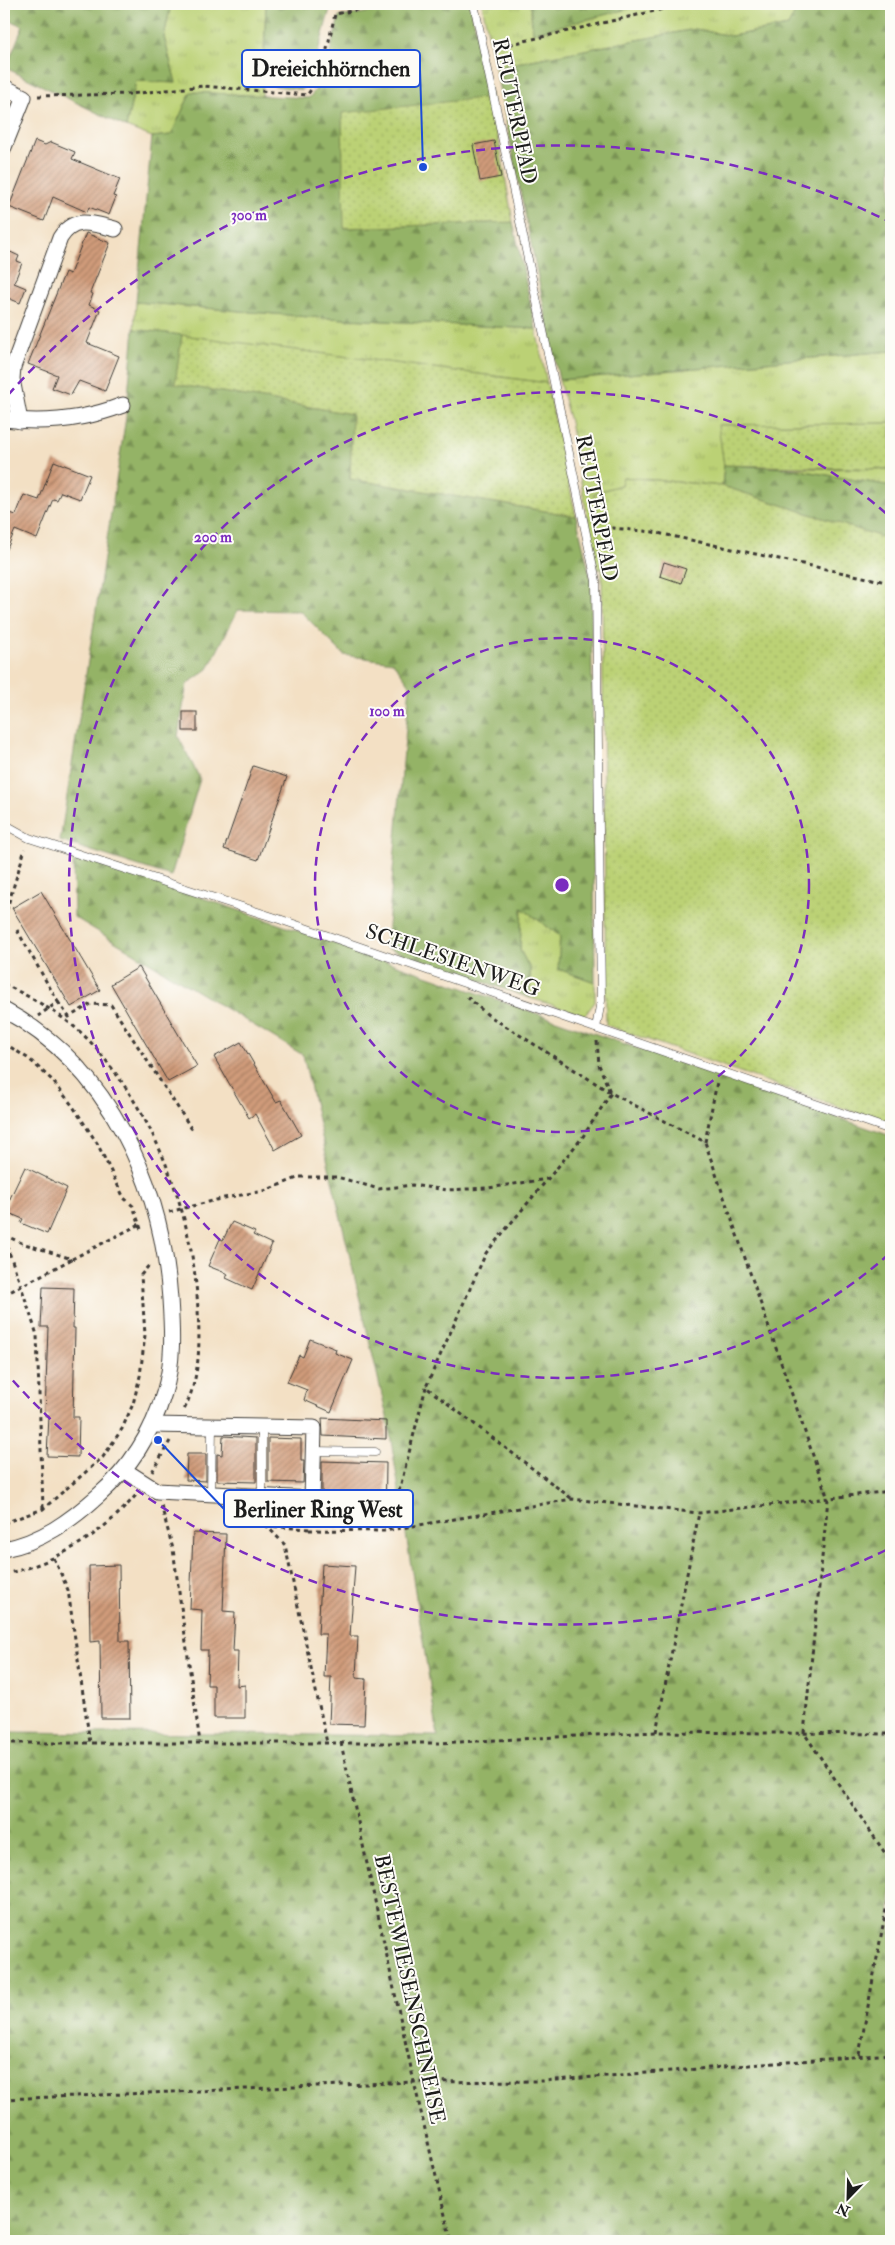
<svg xmlns="http://www.w3.org/2000/svg" width="895" height="2245" font-family="'IM FELL Double Pica',serif">
<style>
.grass{fill:url(#grass-tufts);stroke:#6c7648}
.forest{fill:url(#forest-firs);stroke:#586841}
.park{fill:url(#park-dots);stroke:#6c7648}
.building{fill:url(#building-hatch)}
.lines{fill:none;stroke-linecap:round;stroke-linejoin:round}
.service-casing{stroke:#3c3935;stroke-width:9}
.minor-casing{stroke:#3c3935;stroke-width:17}
.path{stroke:#3c3935;stroke-width:3;stroke-dasharray:4 4;stroke-linecap:butt}
.service{stroke:#fff;stroke-width:8}
.minor{stroke:#fff;stroke-width:15}
.ring{fill:none;stroke:#7b2cbf;stroke-width:2.5;stroke-dasharray:9 6}
.labels{text-anchor:middle;stroke-width:4;stroke-linejoin:round;paint-order:stroke}
.street-label{font-size:21px;fill:#1c1c1c;stroke:#fdfcf7}
.centre{fill:#7b2cbf;stroke:#fdfcf7;stroke-width:2.5}
.ring-label{font-size:15px;text-anchor:middle;font-weight:bold;fill:#7b2cbf;stroke:#fdfcf7;stroke-width:4;stroke-linejoin:round;paint-order:stroke}
.leader{fill:none;stroke:#1d4ed8;stroke-width:2}
.callout-dot{fill:#1d4ed8;stroke:#fdfcf7;stroke-width:2}
.callout{fill:#fdfcf7;stroke:#1d4ed8;stroke-width:2}
.callout-label{font-size:22px;text-anchor:middle;font-weight:bold;fill:#1c1c1c}
</style>
<defs>
<pattern id="grass-tufts" width="24" height="20" patternUnits="userSpaceOnUse" patternTransform="scale(1.25)"><rect width="24" height="20" fill="#bbd175"/><path d="M3 7l-1-3M5 7V3M7 7l1-3M15 17l-1-3M17 17v-4M19 17l1-3" fill="none" stroke="#a0b365"/></pattern>
<pattern id="forest-firs" width="22" height="20" patternUnits="userSpaceOnUse" patternTransform="scale(1.25)"><rect width="22" height="20" fill="#94b366"/><path d="M5 1l3.5 6h-7zM16 11l3.5 6h-7z" fill="#789153"/></pattern>
<pattern id="park-dots" width="8" height="8" patternUnits="userSpaceOnUse" patternTransform="scale(1.25)"><rect width="8" height="8" fill="#bbd175"/><path d="M2 2h.1M6 6h.1" fill="none" stroke="#a0b365" stroke-width="1.8" stroke-linecap="round"/></pattern>
<pattern id="building-hatch" width="6" height="6" patternUnits="userSpaceOnUse" patternTransform="scale(1.25)"><rect width="6" height="6" fill="#d09b7a"/><path d="M-1 1l2-2M0 6l6-6M5 7l2-2" fill="none" stroke="#a87e63"/></pattern>
</defs>
<rect width="100%" height="100%" fill="#fdfcf7"/>
<filter id="ink" filterUnits="userSpaceOnUse"><feTurbulence type="fractalNoise" baseFrequency=".02" numOctaves="2"/><feDisplacementMap in="SourceGraphic" scale="10" xChannelSelector="R" yChannelSelector="G"/><feConvolveMatrix kernelMatrix="1 2 1 2 8 2 1 2 1" color-interpolation-filters="sRGB"/></filter>
<filter id="wash" filterUnits="userSpaceOnUse"><feTurbulence type="fractalNoise" baseFrequency=".0096" numOctaves="4" result="noise"/><feDisplacementMap in="SourceGraphic" scale="20" xChannelSelector="R" yChannelSelector="G"/><feGaussianBlur stdDeviation="1.12" result="paint"/><feColorMatrix in="noise" values="0 0 0 0 0 0 0 0 0 0 0 0 0 0 0 0 0 1.4 0 .05"/><feComposite in="paint" operator="in"/></filter>
<g filter="url(#wash)">
<rect width="100%" height="100%" fill="#f3e0c4"/>
<g class="grass">
<polygon points="171,4 266,4 262,96 191,92 171,135 152,137 126,127 136,81 176,83 164,37"/>
<polygon points="482,4 530,4 533,32 647,4 832,4 796,10 789,26 731,36 695,29 495,67"/>
<polygon points="136,302 309,317 536,329 547,383 134,329"/>
<polygon points="891,351 891,423 719,425 724,465 722,486 623,477 621,485 594,493 602,569 597,569 570,422 559,380"/>
<polygon points="787,468 891,469 891,486"/>
<polygon points="522,908 560,936 559,969 595,982 595,1002 585,1015 530,998 530,969 520,950"/>
</g>
<g class="forest">
<polygon points="4,4 171,4 164,37 176,83 136,81 126,127 6,68 23,26 4,18"/>
<polygon points="266,4 357,4 330,9 312,74 302,90 263,84"/>
<polygon points="419,4 470,4 491,97 345,228 513,222 536,329 309,317 136,302 152,137 171,135 191,92 309,98 323,80 339,17"/>
<polygon points="530,4 647,4 533,33"/>
<polygon points="832,4 891,4 891,351 559,380 495,67 695,29 731,36 788,26 796,10"/>
<polygon points="134,329 182,335 176,384 352,414 350,479 576,516 591,580 595,982 558,969 560,936 522,908 520,950 530,969 530,998 386,948 410,685 393,662 344,655 300,611 238,610 208,669 187,684 178,736 200,779 171,876 60,841 126,417"/>
<polygon points="724,465 787,468 891,486 891,540 722,486"/>
<polygon points="73,853 891,1136 891,2241 4,2241 4,1732 438,1736 388,1421 303,1055 74,917"/>
</g>
<g class="park">
<polygon points="491,97 513,222 344,228 342,113"/>
<polygon points="182,335 547,383 576,516 350,479 352,414 175,384"/>
<polygon points="891,423 891,469 724,465 718,425"/>
<polygon points="623,477 722,486 891,540 891,1125 606,1025 602,569 594,493 621,485"/>
</g>
<g id="blocks">
<g class="building">
<polygon points="35,141 45,145 51,142 75,152 72,159 120,179 113,196 116,197 109,215 89,207 87,212 53,197 44,221 9,207"/>
<polygon points="494,141 501,177 480,181 473,145"/>
<polygon points="86,233 110,243 90,293 93,294 89,305 100,310 87,343 119,356 105,391 79,381 71,395 52,388 57,375 28,364 65,272 70,274"/>
<polygon points="4,249 19,256 17,261 22,263 14,283 26,288 20,303 8,298 5,308"/>
<polygon points="54,461 90,475 80,499 61,492 57,500 53,499 37,539 15,530 4,556 4,511 16,515 24,495 39,500"/>
<polygon points="664,562 686,569 681,583 660,576"/>
<rect x="183" y="712" width="14" height="19"/>
<polygon points="253,766 287,777 258,860 224,849"/>
<polygon points="41,891 100,990 71,1007 12,908"/>
<polygon points="139,967 197,1066 168,1082 111,984"/>
<polygon points="241,1042 276,1102 281,1100 301,1135 275,1150 255,1114 249,1118 214,1057"/>
<polygon points="25,1167 67,1188 47,1234 21,1223 23,1219 4,1211"/>
<polygon points="232,1222 255,1232 253,1235 272,1244 252,1290 226,1278 228,1274 208,1266 220,1239 223,1240"/>
<polygon points="43,1287 74,1288 73,1328 75,1328 73,1417 79,1417 78,1457 47,1456 49,1416 45,1416 48,1327 41,1327"/>
<polygon points="310,1339 336,1349 335,1353 353,1360 331,1412 304,1400 307,1390 287,1382 299,1355 303,1357"/>
<polygon points="322,1418 386,1421 386,1439 323,1436"/>
<polygon points="223,1436 256,1438 256,1482 217,1481 217,1454 222,1455"/>
<polygon points="268,1438 301,1439 301,1461 304,1461 303,1483 268,1482"/>
<polygon points="187,1454 206,1454 206,1481 186,1480"/>
<polygon points="322,1461 386,1463 385,1527 318,1524 319,1505 379,1508 385,1503 384,1499 379,1496 322,1494"/>
<polygon points="193,1533 226,1534 223,1611 235,1612 233,1651 238,1651 237,1686 245,1685 245,1718 214,1718 214,1685 207,1685 208,1650 201,1650 202,1610 190,1609"/>
<polygon points="322,1564 355,1566 350,1636 358,1636 356,1678 366,1679 364,1725 329,1724 331,1677 324,1677 326,1634 318,1634"/>
<polygon points="119,1565 120,1641 129,1641 130,1718 101,1718 100,1641 90,1642 89,1566"/>
</g>
</g>
</g>
<g filter="url(#ink)">
<use href="#blocks" fill-opacity="0" stroke="#3c3935" stroke-width="1"/>
<g class="lines">
<g class="service-casing">
<g id="service">
<polyline points="474,4 596,581 601,1001 596,1028"/>
<polyline points="4,824 29,838 279,919 891,1130"/>
<polyline points="313,1451 375,1452"/>
<polyline points="211,1494 212,1426"/>
<polyline points="262,1496 262,1427"/>
<polyline points="312,1499 379,1502"/>
</g>
</g>
<g class="minor-casing">
<g id="minor">
<polyline points="4,87 24,97 4,147"/>
<path d="M4 419C45 424 84 420 123 405"/>
<path d="M20 421 12 379 13 367 60 238C74 215 93 224 115 229"/>
<path d="M4 1010C109 1066 162 1184 170 1299 172 1330 174 1362 164 1393 152 1434 130 1468 98 1496 70 1521 41 1542 4 1549"/>
<polyline points="124,1470 157,1491 312,1499 314,1428 152,1425"/>
</g>
</g>
<g class="path">
<polyline points="494,48 685,4"/>
<polyline points="38,96 130,94 203,86 307,95 321,76 335,14 388,4"/>
<polyline points="596,532 612,528 653,532 891,583"/>
<polyline points="4,918 25,849"/>
<polyline points="17,930 58,1002 38,1016"/>
<path d="M4 984C36 1000 71 1019 94 1046 158 1120 193 1214 198 1310 200 1346 200 1377 184 1410"/>
<polyline points="467,997 488,1015 611,1093 705,1142 828,1499 804,1733 891,1862"/>
<polyline points="58,1002 69,1017 91,1004 111,1005 193,1131"/>
<polyline points="597,1041 599,1065 610,1092"/>
<polyline points="4,1043 29,1059 52,1080 72,1105 97,1143 124,1198 133,1206 142,1232"/>
<polyline points="705,1142 717,1082"/>
<polyline points="169,1212 224,1198 264,1191 300,1177 337,1177 379,1189 412,1185 447,1190 488,1188 547,1179"/>
<polyline points="4,1235 22,1243 72,1259 140,1224"/>
<polyline points="4,1238 21,1286 72,1259"/>
<polyline points="4,1295 21,1286 37,1335 43,1508"/>
<polyline points="152,1472 170,1441"/>
<polyline points="571,1498 426,1387 486,1253 582,1138 611,1093"/>
<polyline points="161,1505 173,1549 200,1743"/>
<polyline points="262,1510 262,1521 285,1545 327,1743"/>
<polyline points="4,1523 43,1509 103,1457 122,1429 133,1404 140,1376 145,1335 141,1275 150,1264"/>
<polyline points="266,1526 309,1529"/>
<polyline points="309,1530 384,1531 572,1499 699,1513 891,1491"/>
<polyline points="389,1530 426,1387"/>
<polyline points="54,1558 68,1590 90,1743"/>
<path d="M4 1574C54 1564 102 1535 136 1495"/>
<polyline points="656,1732 699,1513"/>
<polyline points="4,1743 438,1743 656,1732 891,1734"/>
<polyline points="341,1743 414,2082 451,2241"/>
<polyline points="859,2055 891,1882"/>
<polyline points="4,2099 414,2082 543,2081 891,2054"/>
</g>
<use href="#service" class="service"/>
<use href="#minor" class="minor"/>
</g>
</g>
<g class="ring">
<circle cx="562" cy="885" r="247"/>
<path d="M889 1254A493 493 0 1 1 889 516"/>
<path d="M886 1550A740 740 0 0 1 8 1375M8 395A740 740 0 0 1 886 220"/>
</g>
<g class="labels">
<g class="street-label">
<text transform="translate(515 111) rotate(78)" y="7">REUTERPFAD</text>
<text transform="translate(597 508) rotate(79)" y="7">REUTERPFAD</text>
<text transform="translate(453 960) rotate(19)" y="7">SCHLESIENWEG</text>
<text transform="translate(410 1989) rotate(78)" y="7">BESTEWIESENSCHNEISE</text>
</g>
</g>
<circle cx="562" cy="885" r="8" class="centre"/>
<g class="ring-label">
<text x="249" y="220">300 m</text>
<text x="213" y="542">200 m</text>
<text x="387" y="716">100 m</text>
</g>
<path class="leader" d="M423 167L420 69M158 1440L224 1509"/>
<g class="callout-dot">
<circle cx="423" cy="167" r="5"/>
<circle cx="158" cy="1440" r="5"/>
</g>
<g class="callout">
<rect x="242" y="50" width="178" height="37" rx="5"/>
<rect x="224" y="1490" width="189" height="37" rx="5"/>
</g>
<g class="callout-label">
<text x="331" y="76">Dreieichhörnchen</text>
<text x="318" y="1517">Berliner Ring West</text>
</g>
<rect width="895" height="2245" fill="none" stroke="#fdfcf7" stroke-width="20"/>
<g transform="translate(848 2198) rotate(203)" stroke="#fdfcf7" stroke-width="4" paint-order="stroke">
<path d="M0-4L9 19L0 12L-9 19Z" fill="#1c1c1c"/>
<text y="-8" font-size="14" font-weight="bold" text-anchor="middle" fill="#1c1c1c">N</text>
</g>
</svg>
